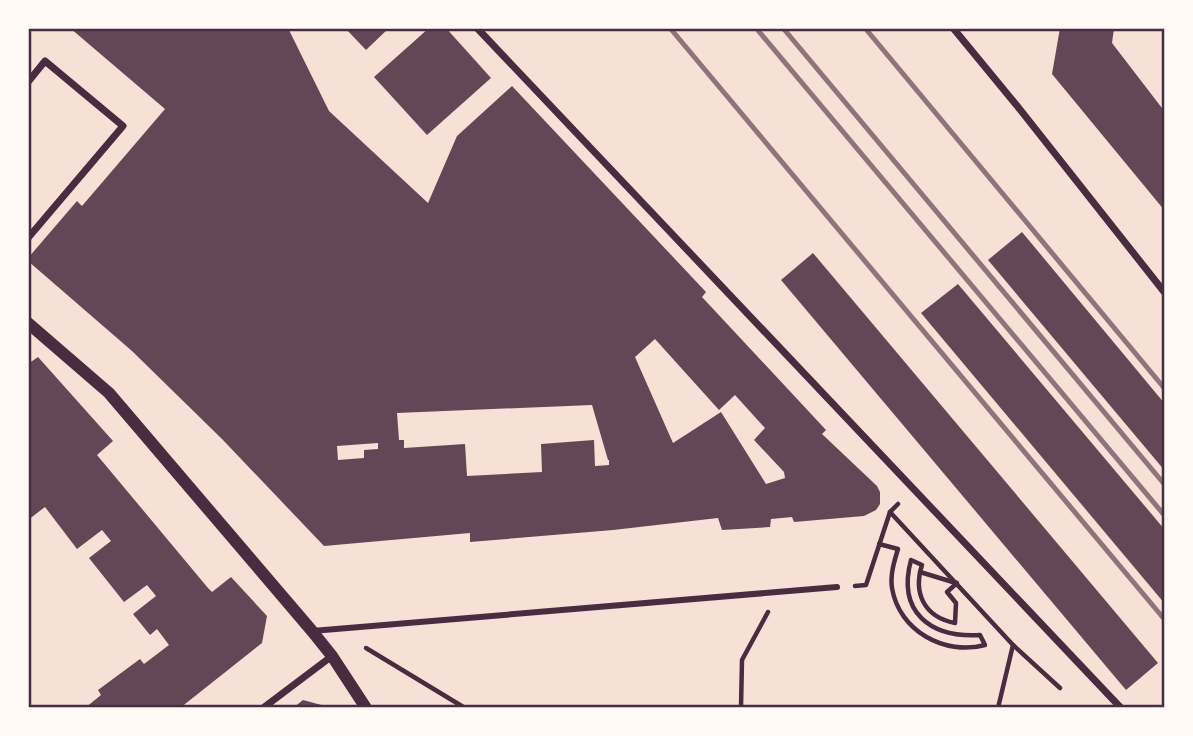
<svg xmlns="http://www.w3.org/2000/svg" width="1193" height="736" font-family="'Fira Sans',sans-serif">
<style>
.building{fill:#644757;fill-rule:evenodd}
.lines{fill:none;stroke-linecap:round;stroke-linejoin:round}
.path{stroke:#4a2c40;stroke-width:4.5}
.pedestrian{stroke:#4a2c40;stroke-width:6}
.minor{stroke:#4a2c40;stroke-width:7}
.tertiary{stroke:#4a2c40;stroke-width:12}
.rail{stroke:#8f747c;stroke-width:5}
.neatline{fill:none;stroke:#4a2c40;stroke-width:2.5}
</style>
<rect width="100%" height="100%" fill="#f7e1d7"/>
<g class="building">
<path d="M70 28H158L162 31 164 28H288L329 111 428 203 457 136 512 86 706 292 702 297 826 430 822 434 877 486 880 492V504L876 510 864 516 794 522 792 517 771 519 770 527 722 530 718 518 613 530 470 542V533L324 546 222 439 132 351 28 261V258L77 201 82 206 165 109ZM655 339 719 410 735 395 765 428 754 440 784 472 785 478 766 484 721 412 673 443 635 357ZM592 405 608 460H609V465L595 466 594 440 541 444 542 472 467 476 465 444 404 448V440H399L397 413ZM378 443V449L364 450V458L338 460 337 446Z"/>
<polygon points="345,28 389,28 366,50"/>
<polygon points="429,28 446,28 491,78 427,135 374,77"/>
<polygon points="1060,28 1114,28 1112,43 1165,112 1165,211 1052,74"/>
<polygon points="1022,232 1165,404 1165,471 988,260"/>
<polygon points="813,253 1158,663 1126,690 781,280"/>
<polygon points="958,284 1165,530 1165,604 921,313"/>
<polygon points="38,357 113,441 97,455 208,588 212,592 231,577 267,616 262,643 180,708 85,708 101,695 98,690 140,659 144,664 169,645 157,629 150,635 133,614 156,596 147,585 124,602 89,558 111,541 102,530 77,549 45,507 28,520 28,364"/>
<polygon points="303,700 329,707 329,708 293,708"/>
</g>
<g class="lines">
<g class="path">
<polyline points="890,512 1013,645 1060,688"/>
<path d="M879 544 898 549C894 562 890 575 892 588 899 631 945 656 985 645L980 635C930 638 897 612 911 560L922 565C913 593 924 617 955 623L956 603 947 592 957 583"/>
<polyline points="920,572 956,583"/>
<polyline points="855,586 866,585 890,512 898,504"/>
<polyline points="366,648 465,708"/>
<polyline points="741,708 742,660 768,612"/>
<polyline points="998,708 1013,645"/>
</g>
<polyline class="pedestrian" points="312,631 837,587"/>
<g class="minor">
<polyline points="477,28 1121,708"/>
<polyline points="953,28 1018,107 1165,293"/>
<polyline points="28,82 45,61 123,126 28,238"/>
<polyline points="263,708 332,656"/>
</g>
<polyline class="tertiary" points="28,323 109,393 312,631 332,656 366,708"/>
<g class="rail">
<polyline points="670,28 1165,620"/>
<polyline points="756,28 1165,516"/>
<polyline points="783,28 1165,485"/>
<polyline points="865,28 1165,389"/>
</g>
</g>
<rect width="1193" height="736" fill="none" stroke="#fffaf5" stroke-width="60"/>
<rect x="30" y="30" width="1133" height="676" class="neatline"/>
</svg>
